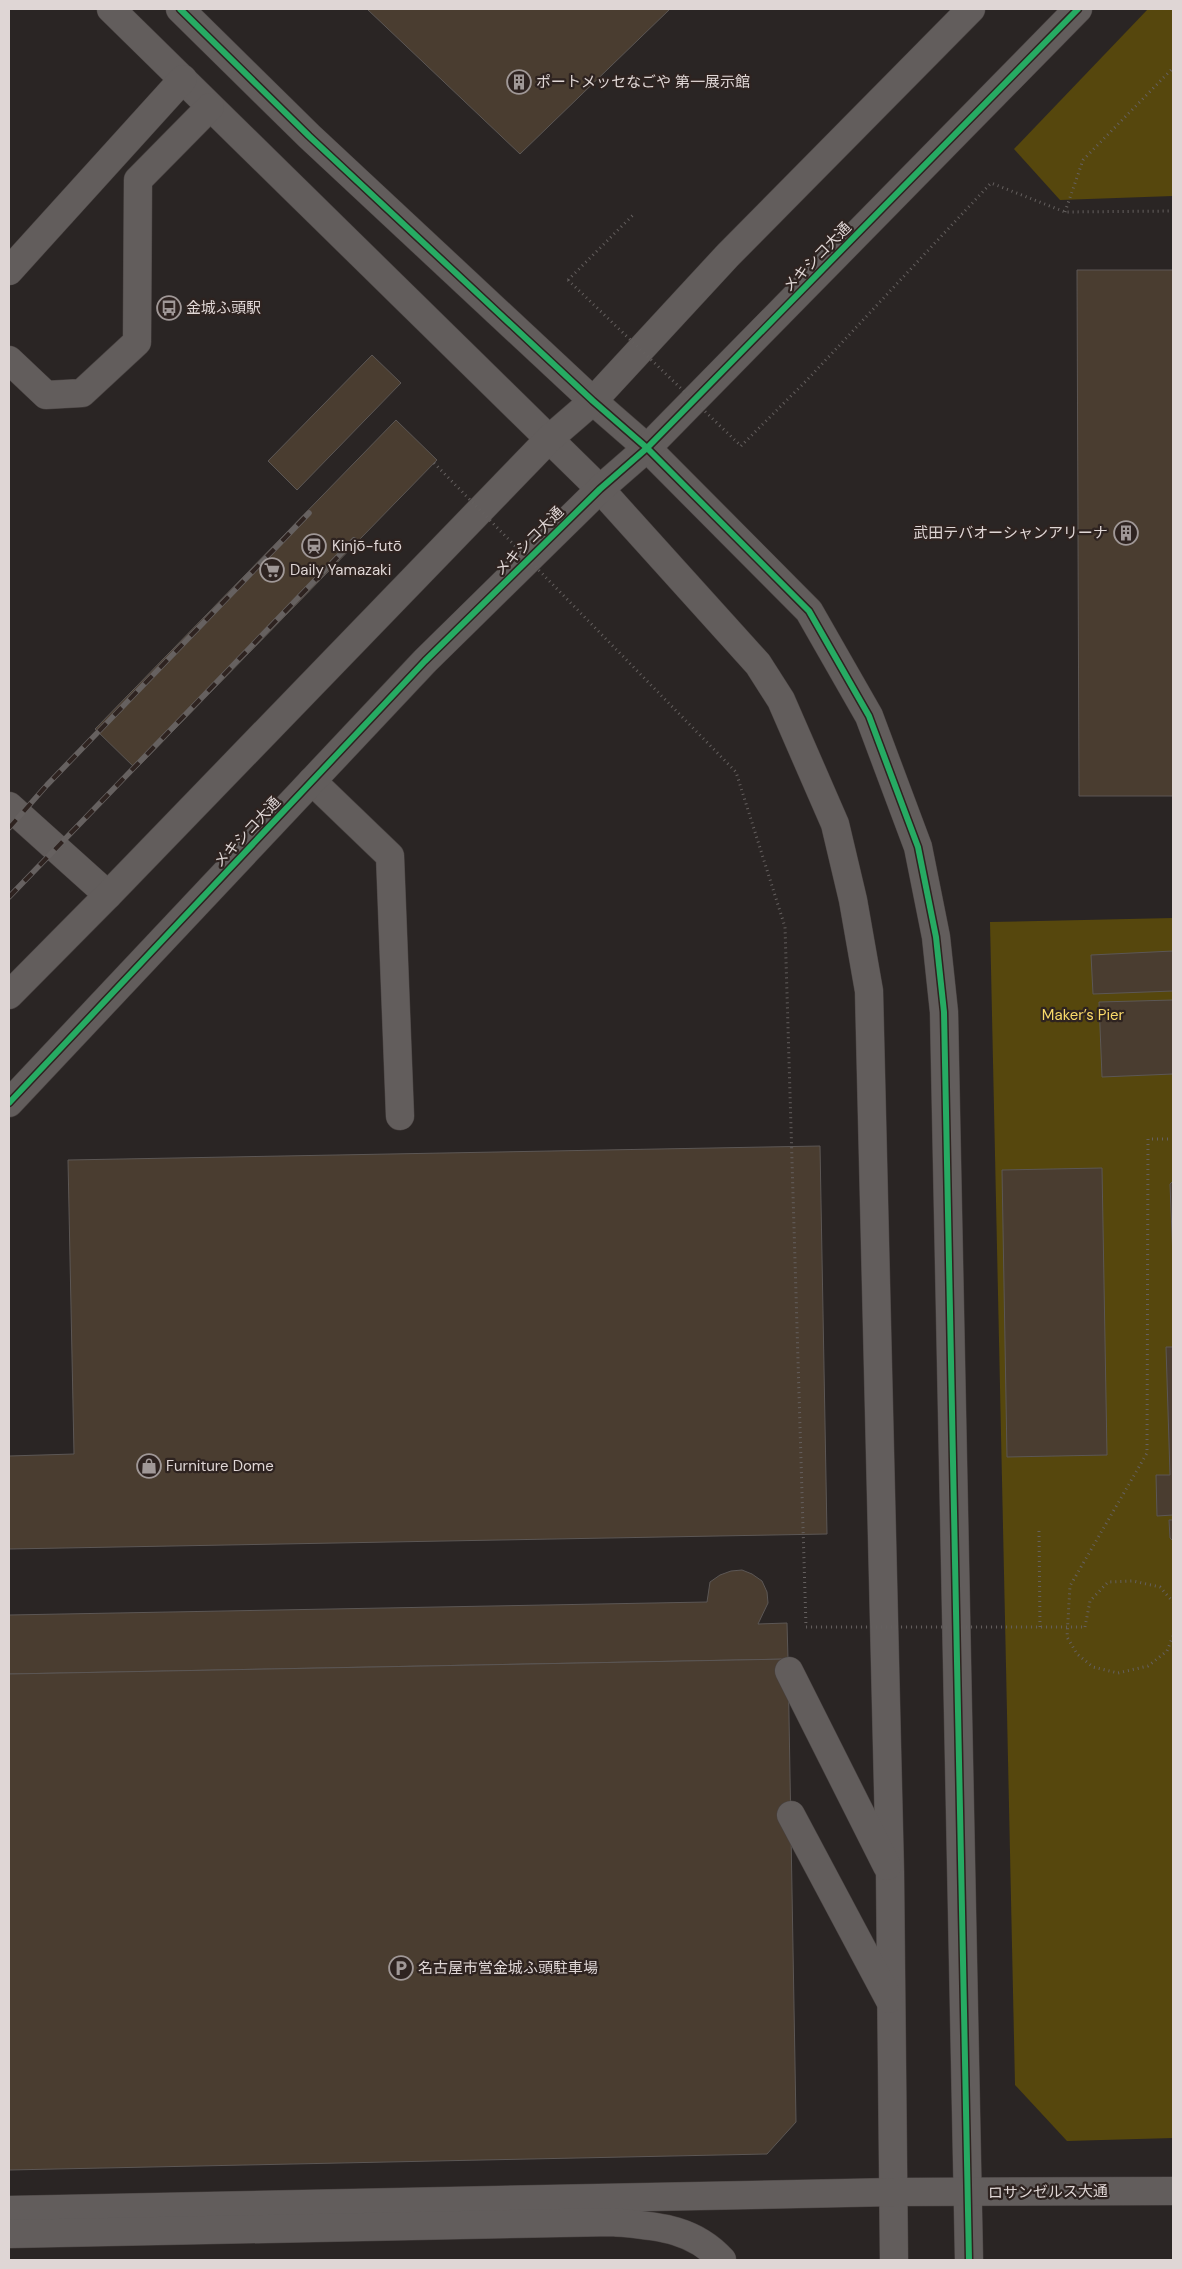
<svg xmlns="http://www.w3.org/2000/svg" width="1182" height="2269" font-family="'DM Sans','Noto Sans JP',sans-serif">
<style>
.green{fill:#56470d}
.building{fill:#4a3d30;stroke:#5c5755}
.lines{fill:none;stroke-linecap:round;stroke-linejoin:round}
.minor-casing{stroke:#484241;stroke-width:29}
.path{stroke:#65605f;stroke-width:3;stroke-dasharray:1 4;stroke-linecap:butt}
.minor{stroke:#625d5c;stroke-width:28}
.rail-casing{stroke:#666160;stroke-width:5.5}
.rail{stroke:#2e2320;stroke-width:4;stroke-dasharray:11;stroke-linecap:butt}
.path-bridge{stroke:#65605f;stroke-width:3;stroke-dasharray:1 4;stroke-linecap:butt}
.cycleway-casing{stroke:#2e2320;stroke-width:9}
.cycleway{stroke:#26ab63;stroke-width:6}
.labels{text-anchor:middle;stroke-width:4.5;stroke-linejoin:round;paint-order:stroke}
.poi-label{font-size:15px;fill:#dfd6d5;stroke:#2e2320;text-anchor:start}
.street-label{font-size:15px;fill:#dfd6d5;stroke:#2e2320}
.park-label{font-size:15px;fill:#f9d969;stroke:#2e2320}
</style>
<rect width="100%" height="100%" fill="#2a2524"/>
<g class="green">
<polygon points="1148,9 1173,9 1173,196 1060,200 1014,149"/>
<polygon points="1173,918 1173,2138 1067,2141 1015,2085 990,922"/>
</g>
<g class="building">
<polygon points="367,9 670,9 520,154"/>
<polygon points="1077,270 1173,270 1173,796 1079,796"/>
<polygon points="372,355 401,383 297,490 268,461"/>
<polygon points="396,420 437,460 136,769 95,729"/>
<polygon points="1173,951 1173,991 1093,994 1091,955"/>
<polygon points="1173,1000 1173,1074 1102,1077 1099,1002"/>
<polygon points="820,1146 827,1534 9,1549 9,1456 74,1454 68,1160"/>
<polygon points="1102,1168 1107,1455 1007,1457 1002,1170"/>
<polygon points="1173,1181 1173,1259 1170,1184"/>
<polygon points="1166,1347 1173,1347 1173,1515 1157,1516 1156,1475 1170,1475"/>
<polygon points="1169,1520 1173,1520 1173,1541 1170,1538"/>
<polygon points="742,1570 752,1574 762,1581 767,1592 768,1603 758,1624 787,1623 788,1659 9,1674 9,1615 707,1602 710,1582 720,1575 731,1571"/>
<polygon points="788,1659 796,2122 767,2154 9,2170 9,1674"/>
</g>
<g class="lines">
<g class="minor-casing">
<g id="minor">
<polyline points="111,9 600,489 758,664 781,700 835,824 853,900 869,991 890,1872 894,2260"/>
<polyline points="180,9 309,136 593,401 647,448 809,611 869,716 918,847 936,937 944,1012 969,2260"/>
<polyline points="9,271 183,79"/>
<polyline points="9,360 46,395 82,393 137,342 138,180 210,107"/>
<polyline points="312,781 390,856 400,1116"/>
<polyline points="9,806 108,895"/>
<polyline points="9,995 108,895 549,439 593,401 728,255 971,9"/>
<polyline points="9,1103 425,661 600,489 647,448 1078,9"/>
<polyline points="789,1671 887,1866"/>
<polyline points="791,1815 889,1999"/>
<polyline points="9,2210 894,2192 1173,2191"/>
<path d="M9 2234 613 2222C654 2226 692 2227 722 2260"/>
</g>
</g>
<g class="path">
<polyline points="1065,212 1083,160 1173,68"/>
<polyline points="568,280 635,213"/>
<polyline points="741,446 807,380 991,183 1065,212 1173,211"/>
<polyline points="1173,1139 1148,1139 1147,1453 1070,1586 1067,1637 1077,1654 1093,1667 1118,1673 1148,1666 1167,1651 1173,1636"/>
<polyline points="1039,1531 1040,1627"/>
<polyline points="1085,1627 1090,1601 1108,1582 1133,1581 1160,1587 1173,1602"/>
</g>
<use href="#minor" class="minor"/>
<g class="rail-casing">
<g id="rail">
<polyline points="9,828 47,785 309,513"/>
<polyline points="9,897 354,540"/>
</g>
</g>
<use href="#rail" class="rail"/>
<g class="path-bridge">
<polyline points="568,280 741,446"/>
<polyline points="434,463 736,772 785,927 806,1627 1085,1627"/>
</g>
<g class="cycleway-casing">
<g id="cycleway">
<polyline points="180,9 309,136 593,401 647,448 809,611 869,716 918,847 936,937 944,1012 969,2260"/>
<polyline points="9,1103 425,661 600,489 647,448 1078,9"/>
</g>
</g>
<use href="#cycleway" class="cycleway"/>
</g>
<defs>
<g id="building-ring" transform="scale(1.25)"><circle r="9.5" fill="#2e2320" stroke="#a09897" stroke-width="1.5"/><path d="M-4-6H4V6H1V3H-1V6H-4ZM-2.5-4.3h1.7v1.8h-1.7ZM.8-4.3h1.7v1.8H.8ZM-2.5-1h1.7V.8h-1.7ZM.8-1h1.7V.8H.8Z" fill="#a09897"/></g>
<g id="bus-ring" transform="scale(1.25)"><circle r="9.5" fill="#2e2320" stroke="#a09897" stroke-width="1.5"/><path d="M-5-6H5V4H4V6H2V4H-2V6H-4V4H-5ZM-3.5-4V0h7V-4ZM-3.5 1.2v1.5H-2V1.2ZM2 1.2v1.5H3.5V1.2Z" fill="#a09897"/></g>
<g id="station-ring" transform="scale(1.25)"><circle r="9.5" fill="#2e2320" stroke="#a09897" stroke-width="1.5"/><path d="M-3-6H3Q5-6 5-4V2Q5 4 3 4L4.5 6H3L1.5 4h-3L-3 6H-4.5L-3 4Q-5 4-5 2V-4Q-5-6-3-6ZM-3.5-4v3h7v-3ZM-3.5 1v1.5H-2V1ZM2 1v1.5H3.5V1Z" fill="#a09897"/></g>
<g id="supermarket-ring" transform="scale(1.25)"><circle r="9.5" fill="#2e2320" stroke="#a09897" stroke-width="1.5"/><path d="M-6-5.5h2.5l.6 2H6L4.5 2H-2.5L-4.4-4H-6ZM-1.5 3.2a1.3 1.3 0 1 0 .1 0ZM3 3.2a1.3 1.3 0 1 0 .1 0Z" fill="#a09897"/></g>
<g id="shop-ring" transform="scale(1.25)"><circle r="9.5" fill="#2e2320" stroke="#a09897" stroke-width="1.5"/><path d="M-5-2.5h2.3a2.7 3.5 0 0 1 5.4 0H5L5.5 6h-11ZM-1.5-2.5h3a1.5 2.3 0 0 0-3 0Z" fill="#a09897"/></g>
<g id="parking-ring" transform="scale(1.25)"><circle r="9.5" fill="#2e2320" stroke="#a09897" stroke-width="1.5"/><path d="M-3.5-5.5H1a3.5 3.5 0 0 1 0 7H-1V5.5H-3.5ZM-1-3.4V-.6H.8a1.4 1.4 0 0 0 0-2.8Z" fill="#a09897"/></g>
</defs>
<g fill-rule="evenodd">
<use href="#building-ring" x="519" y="82"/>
<use href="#bus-ring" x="169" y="308"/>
<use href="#building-ring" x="1126" y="533"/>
<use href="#station-ring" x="314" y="546"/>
<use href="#supermarket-ring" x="272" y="570"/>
<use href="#shop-ring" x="149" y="1466"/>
<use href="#parking-ring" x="401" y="1968"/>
</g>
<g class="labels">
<g class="poi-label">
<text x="536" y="87">ポートメッセなごや 第一展示館</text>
<text x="186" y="313">金城ふ頭駅</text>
<text x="1108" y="538" text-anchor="end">武田テバオーシャンアリーナ</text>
<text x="332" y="551">Kinjō-futō</text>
<text x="290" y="575">Daily Yamazaki</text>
<text x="166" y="1471">Furniture Dome</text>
<text x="418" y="1973">名古屋市営金城ふ頭駐車場</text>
</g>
<g class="street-label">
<text transform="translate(817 257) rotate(-46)" y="5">メキシコ大通</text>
<text transform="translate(529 541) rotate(-45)" y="5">メキシコ大通</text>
<text transform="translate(247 832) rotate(-47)" y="5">メキシコ大通</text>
<text transform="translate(1048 2192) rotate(-1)" y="5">ロサンゼルス大通</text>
</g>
<g class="park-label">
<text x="1083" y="1020">Maker’s Pier</text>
</g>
</g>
<rect width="1182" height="2269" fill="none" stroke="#dfd6d5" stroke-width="20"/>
</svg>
